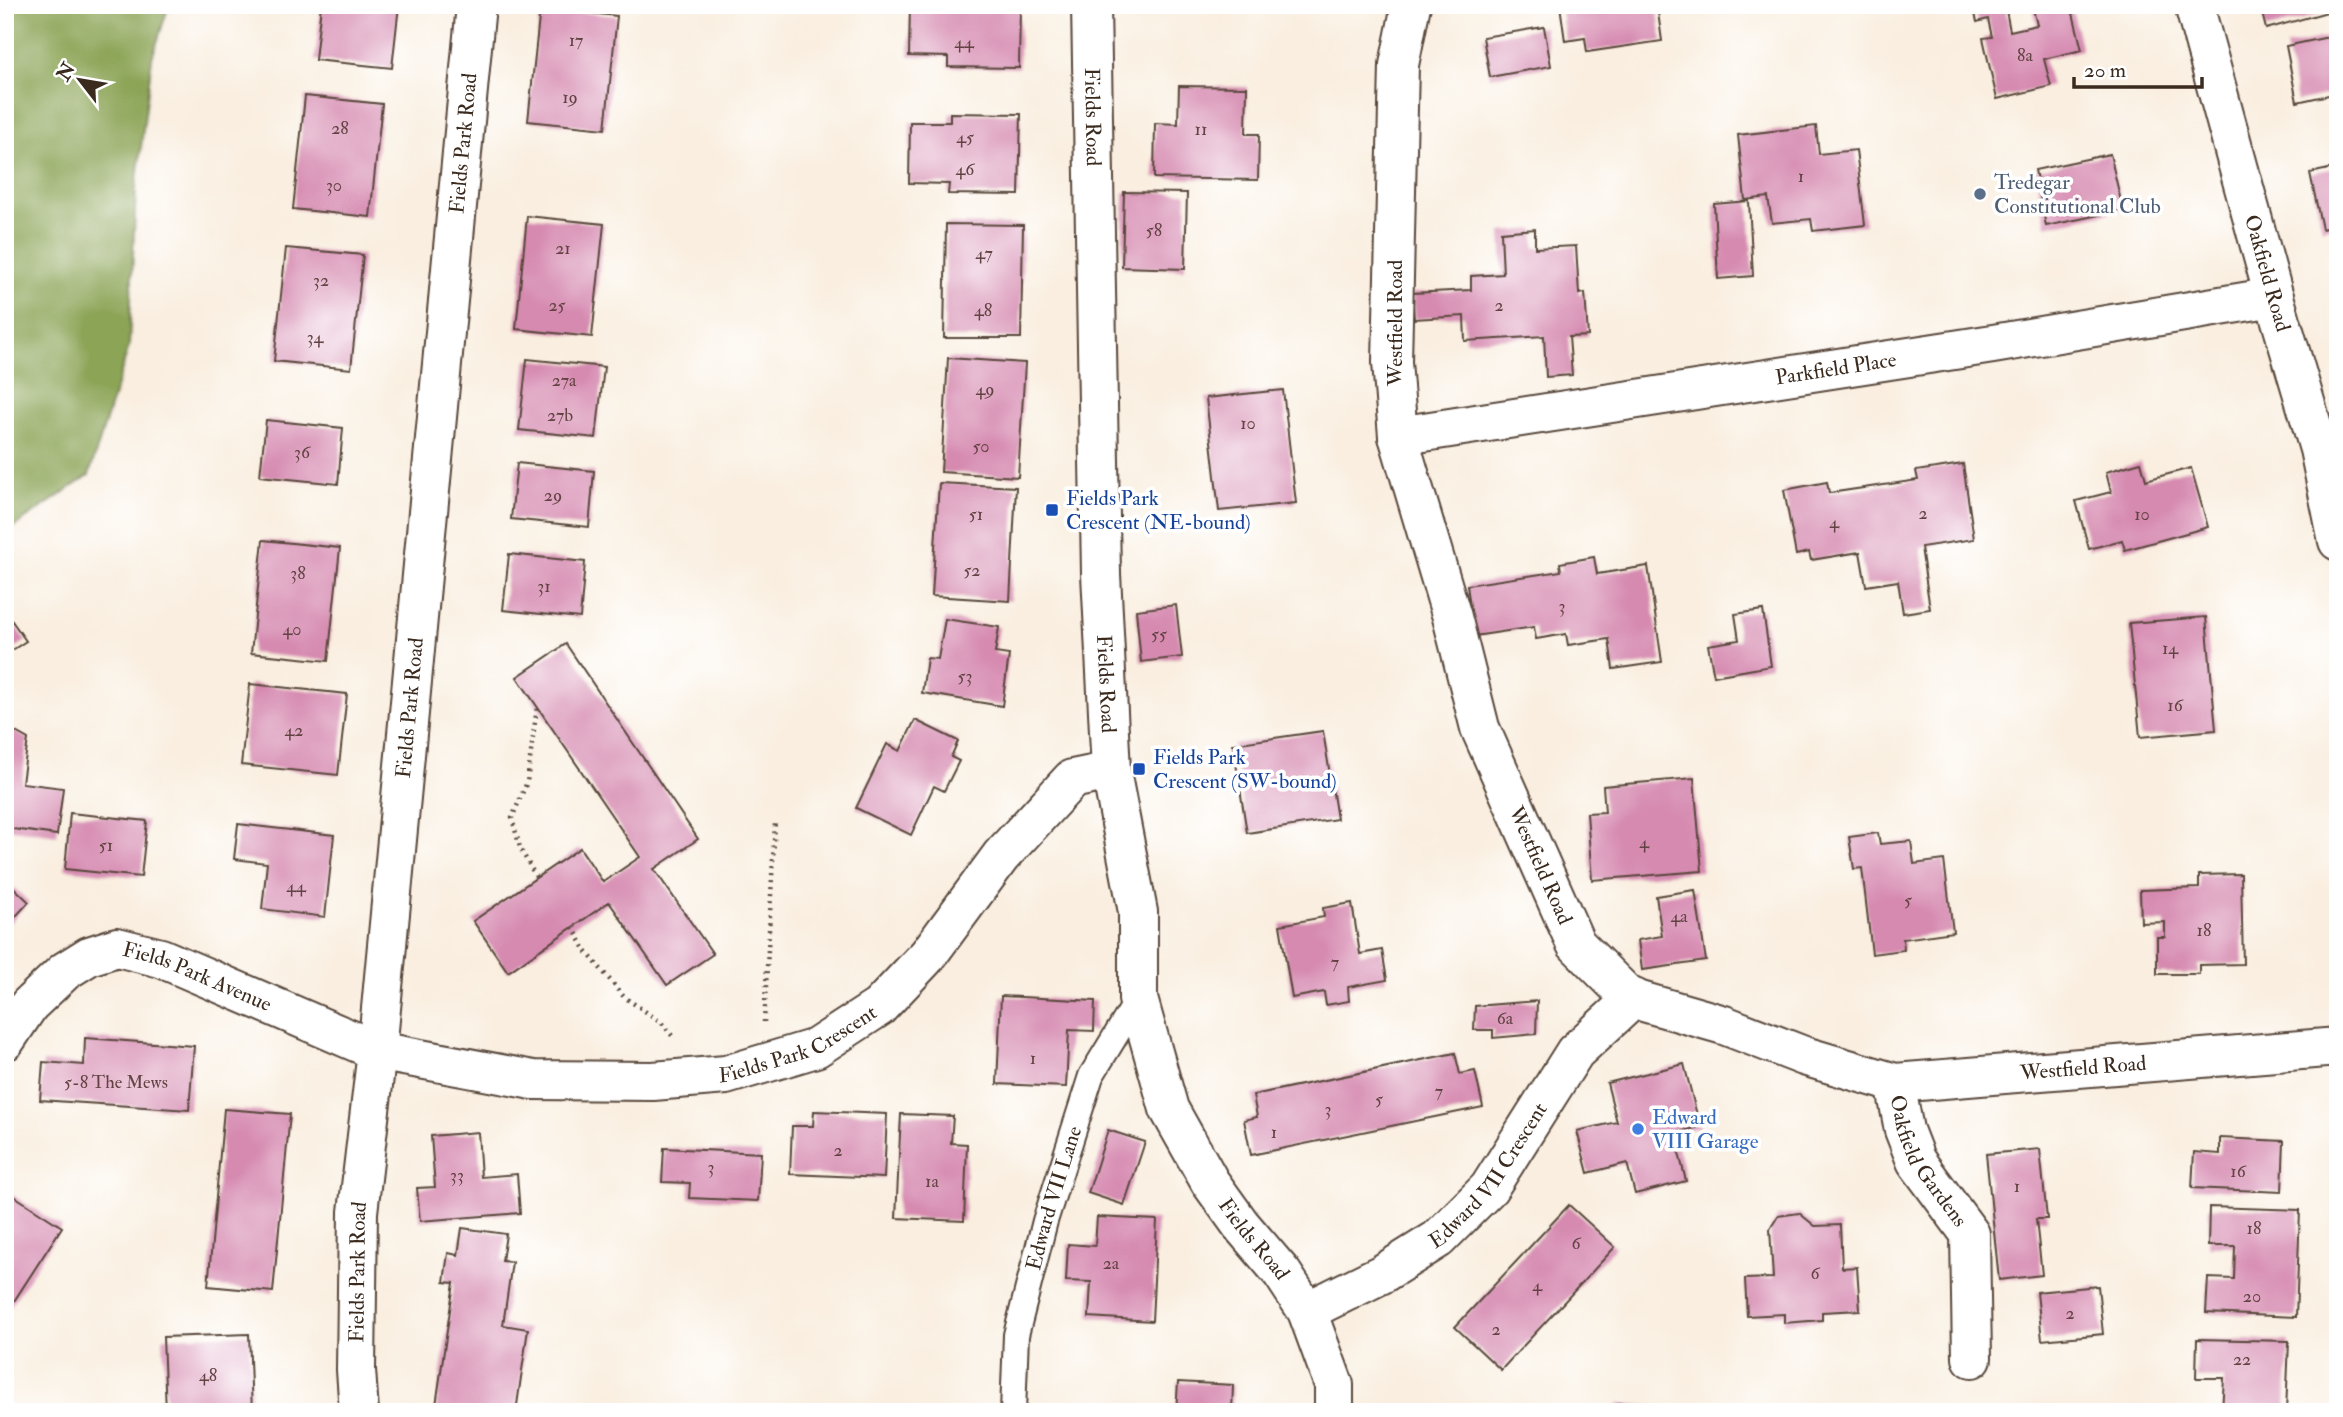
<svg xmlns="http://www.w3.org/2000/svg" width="2343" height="1417" font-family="'IM FELL Double Pica',serif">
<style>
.forest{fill:#8ca456;stroke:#64673a;stroke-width:2}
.building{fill:#d68ab0}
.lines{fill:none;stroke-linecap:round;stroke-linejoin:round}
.service-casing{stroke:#58473b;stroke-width:28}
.minor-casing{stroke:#58473b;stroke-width:42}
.secondary-casing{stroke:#58473b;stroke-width:42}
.path{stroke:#58473b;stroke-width:4.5;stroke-dasharray:2 5;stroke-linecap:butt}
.service{stroke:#fff;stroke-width:24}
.minor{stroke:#fff;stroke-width:38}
.secondary{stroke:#fff;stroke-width:38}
.service-dot{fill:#5c6f8a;stroke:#fff;stroke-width:2.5}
.transit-dot{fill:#1a4fb4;stroke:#fff;stroke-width:2.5}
.shop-dot{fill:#3f7fe0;stroke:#fff;stroke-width:2.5}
.labels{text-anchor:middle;stroke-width:7;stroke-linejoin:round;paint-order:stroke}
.number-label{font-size:18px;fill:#624242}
.street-label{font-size:21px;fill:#3b2a1e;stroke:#fff}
.service-label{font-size:21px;fill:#4e5e75;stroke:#fff;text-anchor:start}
.transit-label{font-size:21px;fill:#164399;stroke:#fff;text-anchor:start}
.shop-label{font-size:21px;fill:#366cbe;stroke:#fff;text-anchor:start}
</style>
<rect width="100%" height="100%" fill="#fff"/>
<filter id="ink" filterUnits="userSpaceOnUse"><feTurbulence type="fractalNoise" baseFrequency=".0143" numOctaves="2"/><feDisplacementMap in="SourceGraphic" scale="14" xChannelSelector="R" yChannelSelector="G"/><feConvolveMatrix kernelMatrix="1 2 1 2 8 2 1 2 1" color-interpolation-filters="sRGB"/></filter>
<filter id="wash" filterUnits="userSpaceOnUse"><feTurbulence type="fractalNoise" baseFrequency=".00686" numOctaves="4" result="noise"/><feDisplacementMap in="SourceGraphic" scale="28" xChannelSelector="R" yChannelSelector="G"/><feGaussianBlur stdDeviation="1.57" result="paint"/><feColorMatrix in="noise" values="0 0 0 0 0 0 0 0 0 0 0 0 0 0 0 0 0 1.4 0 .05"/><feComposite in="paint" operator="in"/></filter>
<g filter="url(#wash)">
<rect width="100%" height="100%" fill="#f9eedf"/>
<polygon class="forest" points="5,5 169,5 152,58 136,188 129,346 89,475 5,533"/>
<g id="blocks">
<g class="building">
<polygon points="321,5 399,5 392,68 315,60"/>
<polygon points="910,5 1020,5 1019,68 948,67 948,57 909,56"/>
<polygon points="1560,5 1657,5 1662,41 1587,52 1585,38 1565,41"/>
<polygon points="1973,5 2005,5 2010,31 2037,25 2032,5 2071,5 2082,50 2044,59 2051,86 1997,99 1983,38 1992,37 1988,19 1977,22"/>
<polygon points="2260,5 2338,5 2338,9 2266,29"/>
<polygon points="540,8 617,16 605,129 528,121"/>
<polygon points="1544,27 1551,66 1490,77 1483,37"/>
<polygon points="2338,35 2338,93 2297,102 2286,46"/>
<polygon points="1179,86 1247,87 1246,134 1259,134 1258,180 1154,178 1155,123 1178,124"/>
<polygon points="305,96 382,104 370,217 293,209"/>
<polygon points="950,113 1021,114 1019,195 948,194 949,184 909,183 910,122 950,122"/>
<polygon points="1816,126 1819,154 1856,150 1865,225 1813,231 1811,219 1772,223 1768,197 1745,200 1738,135"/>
<polygon points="2110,154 2123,210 2046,226 2035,170"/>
<polygon points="2338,167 2338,225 2322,229 2310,173"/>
<polygon points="1124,192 1187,193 1185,269 1122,267"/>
<polygon points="1749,201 1753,276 1718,279 1714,204"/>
<polygon points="527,216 604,224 592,337 516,329"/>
<polygon points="946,224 1023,225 1021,338 944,338"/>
<polygon points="1535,229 1535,248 1576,246 1579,294 1585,293 1588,336 1569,337 1572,375 1546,377 1544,336 1465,341 1464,316 1414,319 1412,293 1471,290 1471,276 1503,274 1501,232"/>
<polygon points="286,248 363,255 351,369 274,361"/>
<polygon points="948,358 1025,363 1018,477 941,472"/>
<polygon points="527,359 604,367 596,438 519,430"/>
<polygon points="1283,390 1296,503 1219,511 1206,398"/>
<polygon points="266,420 343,428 338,484 260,476"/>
<polygon points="2141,462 2146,480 2191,468 2208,527 2125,550 2122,540 2089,549 2076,501 2111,492 2106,472"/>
<polygon points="517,463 594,471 589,527 511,519"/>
<polygon points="1963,464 1974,539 1921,547 1930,609 1903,613 1898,581 1866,586 1860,552 1811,560 1809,552 1796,555 1784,490 1827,482 1829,493 1918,480 1916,471"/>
<polygon points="939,483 1016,487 1010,601 932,596"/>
<polygon points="263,540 340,548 328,661 251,653"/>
<polygon points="509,554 585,562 580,618 503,610"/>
<polygon points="1594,557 1597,574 1648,566 1662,662 1613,669 1609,639 1568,645 1566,634 1536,639 1534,627 1474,636 1467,585 1561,571 1560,563"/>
<polygon points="1176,605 1182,657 1141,662 1136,610"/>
<polygon points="1763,610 1771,666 1714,676 1708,645 1739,640 1735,614"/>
<polygon points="5,611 26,641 5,655"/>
<polygon points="2206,617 2216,730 2140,737 2129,623"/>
<polygon points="945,619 999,627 995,653 1009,655 1002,706 922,693 927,658 938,659"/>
<polygon points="566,644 698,839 654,869 713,954 667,985 609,902 508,972 473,921 580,848 603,882 640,857 517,677"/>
<polygon points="250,684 347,694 338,775 241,765"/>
<polygon points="915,720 958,741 951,757 959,761 944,791 934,786 911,835 856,808 887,744 900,751"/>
<polygon points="5,726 28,739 22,783 63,788 57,835 5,828"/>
<polygon points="1323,731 1337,819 1247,833 1233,744"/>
<polygon points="1694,778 1702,871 1592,880 1587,813 1605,812 1603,786"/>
<polygon points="70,813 147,821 141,877 65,869"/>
<polygon points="238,824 334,835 325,917 262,909 267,863 234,859"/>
<polygon points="1878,833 1880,844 1911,841 1914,864 1944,860 1953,932 1903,939 1904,950 1872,954 1862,868 1854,869 1849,837"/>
<polygon points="2241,874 2243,964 2199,965 2199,974 2157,974 2157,937 2165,937 2165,922 2141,923 2140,890 2199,888 2199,875"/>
<polygon points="5,879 29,902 5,928"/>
<polygon points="1695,890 1706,961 1642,970 1638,940 1662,936 1656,896"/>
<polygon points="1352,903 1360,954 1382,950 1387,980 1348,987 1349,1001 1326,1005 1324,992 1292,998 1280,925 1324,917 1323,908"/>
<polygon points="1001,996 1095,1001 1094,1031 1069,1030 1066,1087 997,1084"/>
<polygon points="1537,1001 1536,1034 1493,1038 1493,1030 1474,1030 1475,1006"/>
<polygon points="85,1038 194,1046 189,1110 40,1100 43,1062 84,1065"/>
<polygon points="1455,1053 1460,1074 1475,1071 1483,1107 1251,1155 1244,1120 1257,1117 1253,1095"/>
<polygon points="1684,1064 1700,1127 1674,1133 1686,1181 1635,1194 1627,1163 1588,1173 1577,1131 1617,1122 1607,1083"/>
<polygon points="224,1109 290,1114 273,1292 208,1286"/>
<polygon points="814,1111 887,1114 884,1178 790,1174 792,1126 813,1126"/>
<polygon points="901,1114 953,1116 951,1143 967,1144 964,1221 896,1218"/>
<polygon points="1108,1130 1145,1142 1124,1205 1088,1193"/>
<polygon points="478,1132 481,1177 517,1174 520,1213 420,1221 417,1188 435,1187 431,1136"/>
<polygon points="2220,1138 2284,1141 2282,1192 2192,1188 2194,1152 2220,1154"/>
<polygon points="664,1148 761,1153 758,1201 689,1198 690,1183 662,1182"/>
<polygon points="2040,1149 2047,1219 2036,1219 2042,1275 1999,1280 1986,1154"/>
<polygon points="5,1190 62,1227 5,1315"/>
<polygon points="1569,1205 1615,1247 1501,1370 1455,1327"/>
<polygon points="2209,1207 2300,1210 2296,1317 2206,1313 2208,1278 2234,1279 2235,1246 2208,1246"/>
<polygon points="1799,1213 1815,1226 1840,1225 1842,1268 1857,1267 1860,1310 1822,1312 1822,1320 1784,1323 1784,1314 1747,1316 1745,1279 1773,1278 1770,1229 1778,1216"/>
<polygon points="1097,1217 1157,1220 1152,1321 1089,1317 1091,1282 1066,1281 1068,1244 1095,1246"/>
<polygon points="462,1228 506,1234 502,1261 512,1262 503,1325 528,1329 516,1412 435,1412 454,1283 444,1282 448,1253 458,1255"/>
<polygon points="2098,1286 2103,1334 2042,1340 2037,1292"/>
<polygon points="249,1334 252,1412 166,1412 163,1337"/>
<polygon points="2197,1339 2289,1341 2286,1412 2222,1412 2224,1378 2196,1378"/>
<polygon points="1178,1382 1233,1385 1232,1412 1176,1412"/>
<polygon points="1618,1403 1664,1407 1664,1412 1617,1412"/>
</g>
</g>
</g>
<g filter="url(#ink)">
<use href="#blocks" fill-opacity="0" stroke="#58473b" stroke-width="2"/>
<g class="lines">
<g class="service-casing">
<g id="service">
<path id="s1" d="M1013 1412 1016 1335 1045 1221 1091 1076 1138 999"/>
</g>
</g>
<g class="minor-casing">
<g id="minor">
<path id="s2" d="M1091 5 1101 574 1111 771 1138 912V999L1169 1109 1210 1182 1241 1225 1282 1273 1307 1311 1334 1385V1412"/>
<path id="s3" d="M1411 5 1399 65 1392 362 1398 436 1452 617 1480 728 1576 944 1630 998 1724 1025 1804 1056 1895 1083 2338 1047"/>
<path id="s4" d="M2194 5 2274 297 2319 449 2338 541"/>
<path id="s5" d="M1398 436 1993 344 2274 297"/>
<path id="s6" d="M5 1041 29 1005 65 971 89 956 117 947 161 958 377 1051 533 1080 653 1081 726 1075 816 1048 879 1007 928 955 1001 856 1072 779 1111 771"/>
<path id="s7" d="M1895 1083 1904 1130 1916 1161 1970 1234 1972 1358"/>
<path id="s8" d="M1307 1311 1382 1274 1438 1239 1489 1188 1575 1052 1634 998"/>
</g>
</g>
<g class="secondary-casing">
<g id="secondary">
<path id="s9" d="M359 1412 356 1370 358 1212 377 1051 476 5"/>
</g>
</g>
<g class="path">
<polyline points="536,877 520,848 512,818 527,782 537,707"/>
<polyline points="573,927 586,951 624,997 661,1022 674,1038"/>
<polyline points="764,1022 775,823"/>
</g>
<use href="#service" class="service"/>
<use href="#minor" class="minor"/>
<use href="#secondary" class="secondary"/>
</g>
</g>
<circle class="service-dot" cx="1980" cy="194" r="7"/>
<g class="transit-dot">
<rect x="1045" y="503" width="14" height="14" rx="3.5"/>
<rect x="1132" y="762" width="14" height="14" rx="3.5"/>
</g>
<circle class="shop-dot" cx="1638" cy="1129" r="7"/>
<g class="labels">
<g class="number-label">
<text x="576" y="46">17</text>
<text x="964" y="48">44</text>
<text x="2025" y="61">8a</text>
<text x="570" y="103">19</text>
<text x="340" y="134">28</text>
<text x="1201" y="135">11</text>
<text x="965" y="143">45</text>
<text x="965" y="175">46</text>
<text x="1801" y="182">1</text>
<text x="334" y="191">30</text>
<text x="1154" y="236">58</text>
<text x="563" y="254">21</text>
<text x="984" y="259">47</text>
<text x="321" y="286">32</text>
<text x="557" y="311">25</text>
<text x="1499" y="311">2</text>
<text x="983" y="316">48</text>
<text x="315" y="343">34</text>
<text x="564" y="386">27a</text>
<text x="985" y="395">49</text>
<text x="560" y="421">27b</text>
<text x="1248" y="429">10</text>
<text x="981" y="452">50</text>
<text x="302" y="458">36</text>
<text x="553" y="501">29</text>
<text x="1923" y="519">2</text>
<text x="976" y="520">51</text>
<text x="2142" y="520">10</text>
<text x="1834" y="528">4</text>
<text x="972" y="576">52</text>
<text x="298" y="579">38</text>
<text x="544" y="592">31</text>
<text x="1562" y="612">3</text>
<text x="292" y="635">40</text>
<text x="1159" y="640">55</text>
<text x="2170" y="654">14</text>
<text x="965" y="682">53</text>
<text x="2175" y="711">16</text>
<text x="294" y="736">42</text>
<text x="1644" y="848">4</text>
<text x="106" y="851">51</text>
<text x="296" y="892">44</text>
<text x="1908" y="906">5</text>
<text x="1679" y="922">4a</text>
<text x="2204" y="936">18</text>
<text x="1335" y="968">7</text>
<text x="1505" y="1024">6a</text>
<text x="1033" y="1064">1</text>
<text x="116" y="1088">5-8 The Mews</text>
<text x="1439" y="1097">7</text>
<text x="1379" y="1105">5</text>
<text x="1328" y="1115">3</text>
<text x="1274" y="1138">1</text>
<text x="838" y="1156">2</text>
<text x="711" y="1173">3</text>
<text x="2238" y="1177">16</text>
<text x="457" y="1181">33</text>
<text x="932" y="1187">1a</text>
<text x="2017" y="1192">1</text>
<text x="2254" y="1234">18</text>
<text x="1576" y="1249">6</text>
<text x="1111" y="1269">2a</text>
<text x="1815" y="1279">6</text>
<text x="1537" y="1291">4</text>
<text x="2252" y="1302">20</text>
<text x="2070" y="1319">2</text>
<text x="1496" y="1335">2</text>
<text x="2242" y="1365">22</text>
<text x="208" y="1381">48</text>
</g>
<g class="street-label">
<text dy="7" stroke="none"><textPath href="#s2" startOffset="112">Fields Road</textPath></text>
<text dy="7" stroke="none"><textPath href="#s9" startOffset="1274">Fields Park Road</textPath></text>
<text dy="7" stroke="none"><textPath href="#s4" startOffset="278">Oakfield Road</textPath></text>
<text transform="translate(1395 323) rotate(-90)" y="7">Westfield Road</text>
<text dy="7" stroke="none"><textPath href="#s5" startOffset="443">Parkfield Place</textPath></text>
<text dy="7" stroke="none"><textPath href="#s2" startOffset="679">Fields Road</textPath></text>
<text dy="7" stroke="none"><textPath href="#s9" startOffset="707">Fields Park Road</textPath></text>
<text dy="7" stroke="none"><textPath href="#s3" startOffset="886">Westfield Road</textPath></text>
<text dy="7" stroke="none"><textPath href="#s6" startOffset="236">Fields Park Avenue</textPath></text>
<text dy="7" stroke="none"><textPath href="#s6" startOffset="861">Fields Park Crescent</textPath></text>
<text dy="7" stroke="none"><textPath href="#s3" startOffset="1516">Westfield Road</textPath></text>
<text dy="7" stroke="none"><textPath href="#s7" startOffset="86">Oakfield Gardens</textPath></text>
<text dy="7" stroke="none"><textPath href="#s8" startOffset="231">Edward VII Crescent</textPath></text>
<text dy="7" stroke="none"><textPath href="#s1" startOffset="219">Edward VII Lane</textPath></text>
<text dy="7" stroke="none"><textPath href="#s2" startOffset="1267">Fields Road</textPath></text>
<text dy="7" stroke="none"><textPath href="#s9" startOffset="140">Fields Park Road</textPath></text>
</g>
<g class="service-label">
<text x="1994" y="189">Tredegar<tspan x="1994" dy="24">Constitutional Club</tspan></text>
</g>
<g class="transit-label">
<text x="1066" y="505">Fields Park<tspan x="1066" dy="24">Crescent (NE-bound)</tspan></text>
<text x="1153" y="764">Fields Park<tspan x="1153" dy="24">Crescent (SW-bound)</tspan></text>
</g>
<g class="shop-label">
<text x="1652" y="1124">Edward<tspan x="1652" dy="24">VIII Garage</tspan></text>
</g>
</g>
<rect width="2343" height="1417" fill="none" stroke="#fff" stroke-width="28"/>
<g transform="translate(80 80) rotate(301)" stroke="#ffffff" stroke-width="5" paint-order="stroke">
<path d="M0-5L12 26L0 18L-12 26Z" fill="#3b2a1e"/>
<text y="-10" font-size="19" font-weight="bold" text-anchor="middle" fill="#3b2a1e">N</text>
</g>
<path d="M2074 77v10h128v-10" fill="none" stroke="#3b2a1e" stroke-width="3.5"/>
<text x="2084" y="77" font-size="21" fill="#3b2a1e" stroke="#ffffff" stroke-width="5" paint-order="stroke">20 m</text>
</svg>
